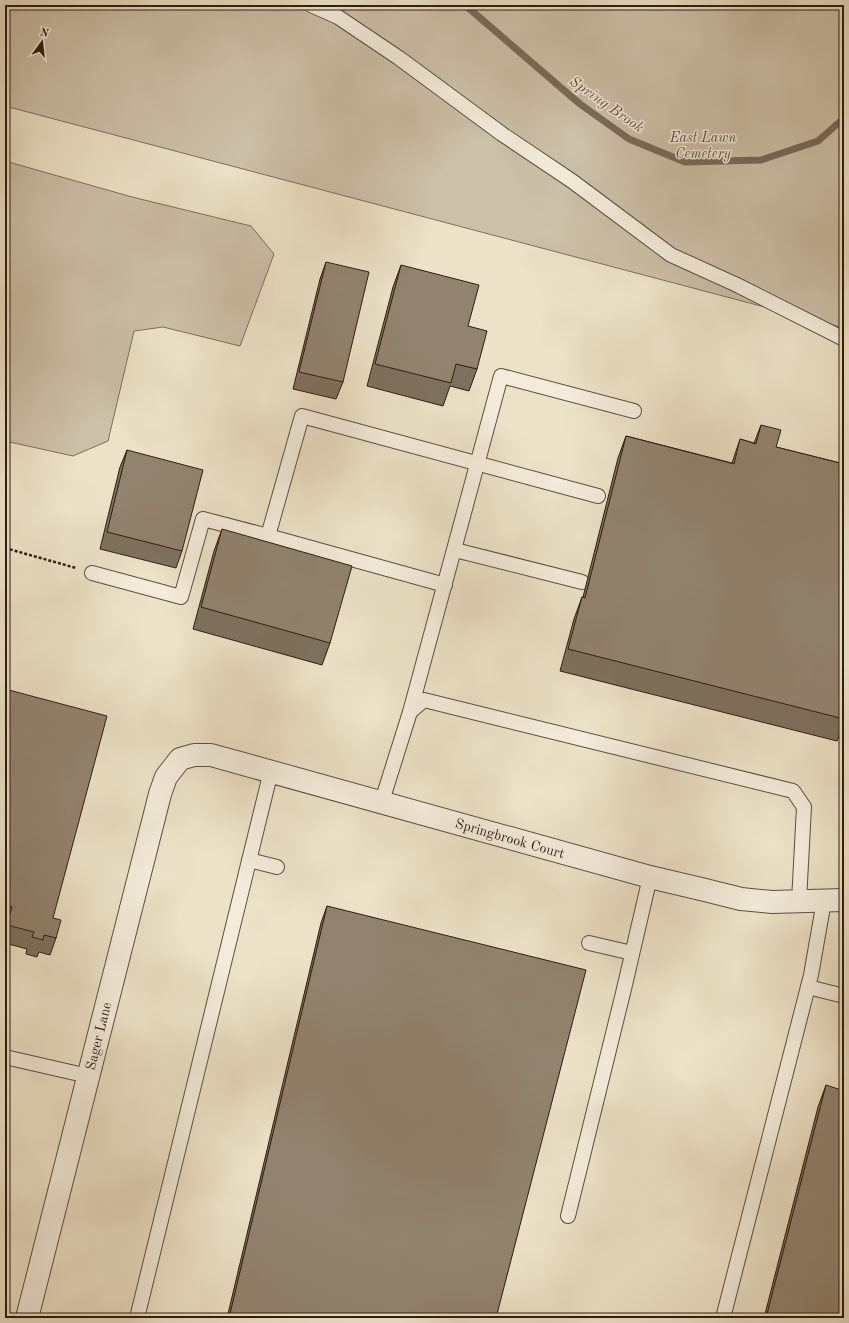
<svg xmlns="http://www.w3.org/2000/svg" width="849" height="1323" font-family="'Old Standard TT',serif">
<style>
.green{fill:#ccc0a8;stroke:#7d6e5c}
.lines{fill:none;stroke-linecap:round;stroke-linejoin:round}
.stream{stroke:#796b59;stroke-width:7}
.lane-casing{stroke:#5e4e3e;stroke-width:16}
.street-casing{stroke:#5e4e3e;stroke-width:24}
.path{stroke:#2e1c10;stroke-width:2.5;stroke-dasharray:3 2;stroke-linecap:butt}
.lane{stroke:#f3ecdb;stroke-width:14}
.street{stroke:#f3ecdb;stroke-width:22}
.wall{fill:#7d715f;stroke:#2e1c10}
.building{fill:#91836f;stroke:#2e1c10}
.labels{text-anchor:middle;stroke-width:3;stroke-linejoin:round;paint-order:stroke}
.park-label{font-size:14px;font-style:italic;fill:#5d4d3e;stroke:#f3ecdb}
.street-label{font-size:14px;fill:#2e1c10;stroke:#f3ecdb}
.water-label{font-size:15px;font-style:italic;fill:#605040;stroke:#f3ecdb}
</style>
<rect width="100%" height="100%" fill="#ece2c7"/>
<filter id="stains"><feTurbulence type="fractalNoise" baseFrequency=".005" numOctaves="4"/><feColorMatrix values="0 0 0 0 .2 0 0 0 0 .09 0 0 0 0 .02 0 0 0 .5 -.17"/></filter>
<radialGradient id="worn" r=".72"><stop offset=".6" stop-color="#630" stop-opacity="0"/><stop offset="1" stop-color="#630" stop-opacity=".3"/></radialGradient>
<g class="green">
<polygon points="5,5 844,5 844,328 5,106"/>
<polygon points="5,161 132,197 251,226 274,254 240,346 163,327 134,331 108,441 73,456 5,441"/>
</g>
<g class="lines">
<polyline class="stream" points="465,5 580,104 629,139 685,162 761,160 818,141 844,118"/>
<g class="lane-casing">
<g id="lane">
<polyline points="311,5 338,17 399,58 502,134 572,181 671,255 737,285 844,339"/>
<polyline points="455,550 582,582"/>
<polyline points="92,573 181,597 203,519 268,536"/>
<polyline points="445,585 268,536 302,416 598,496"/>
<polyline points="410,712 501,376 634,411"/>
<polyline points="382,801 410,712 424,700 793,791 804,807 799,901"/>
<polyline points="249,860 277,867"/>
<polyline points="589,943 632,953"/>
<polyline points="808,987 844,996"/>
<polyline points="5,1057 88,1076"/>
<polyline points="568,1216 624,989 650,877"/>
<polyline points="137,1318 271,771"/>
<polyline points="723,1318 811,975 824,901"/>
</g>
</g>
<g class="street-casing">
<polyline id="street" points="27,1318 160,794 166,777 180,759 194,755 211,755 650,877 705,890 741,899 772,902 844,900"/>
</g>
<polyline class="path" points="5,548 76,568"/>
<use href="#lane" class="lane"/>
<use href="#street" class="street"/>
</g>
<g class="wall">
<polygon points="326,262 343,382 336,399 293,389 320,279"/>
<polygon points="401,265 468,326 477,369 469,391 450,386 443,406 367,386 393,287"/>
<polygon points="761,425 776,447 844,464 844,723 837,741 560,671 574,619 582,597 583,597 618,458 626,436 732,463 740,439 754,443"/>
<polygon points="127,450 182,551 176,568 100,549 120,467"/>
<polygon points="222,529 330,643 322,665 193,629 214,551"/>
<polygon points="5,689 53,918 56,938 50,955 39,952 37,957 26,954 27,949 5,943"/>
<polygon points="327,906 496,1318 227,1318 321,923"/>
<polygon points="826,1085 844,1318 764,1318 818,1107"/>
</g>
<g class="building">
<polygon points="326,262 369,272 343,382 299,372"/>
<polygon points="401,265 479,285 468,326 487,331 477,369 456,364 451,383 375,364"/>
<polygon points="761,425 781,430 776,447 844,464 844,719 568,649 582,597 585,598 626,436 734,464 740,439 756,444"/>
<polygon points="127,450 203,470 182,551 107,532"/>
<polygon points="222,529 352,566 330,643 201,607"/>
<polygon points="5,689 107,716 53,918 61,920 56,938 44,935 43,940 32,937 34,932 7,925 12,907 5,905"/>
<polygon points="327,906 586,970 496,1318 229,1318"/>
<polygon points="826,1085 844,1091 844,1318 766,1318"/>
</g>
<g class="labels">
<g class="park-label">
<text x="703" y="142">East Lawn<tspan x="703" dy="16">Cemetery</tspan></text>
</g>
<g class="street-label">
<text transform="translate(510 838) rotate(16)" y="5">Springbrook Court</text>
<text transform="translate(98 1036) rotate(-76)" y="5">Sager Lane</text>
</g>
<g class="water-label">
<text transform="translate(607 104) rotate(35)" y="5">Spring Brook</text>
</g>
</g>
<rect width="849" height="1323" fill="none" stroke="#ece2c7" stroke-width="20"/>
<rect x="6" y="6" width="837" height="1311" fill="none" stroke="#2e1c10" stroke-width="2"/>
<rect x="10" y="10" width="829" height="1303" fill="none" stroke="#2e1c10"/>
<g transform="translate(42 42) rotate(15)" stroke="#f3ecdb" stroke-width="3" paint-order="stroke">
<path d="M0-3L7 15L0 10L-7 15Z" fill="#2e1c10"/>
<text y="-6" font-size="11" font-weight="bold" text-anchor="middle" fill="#2e1c10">N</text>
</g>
<rect width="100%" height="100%" filter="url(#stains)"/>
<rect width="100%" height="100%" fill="url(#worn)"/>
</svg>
